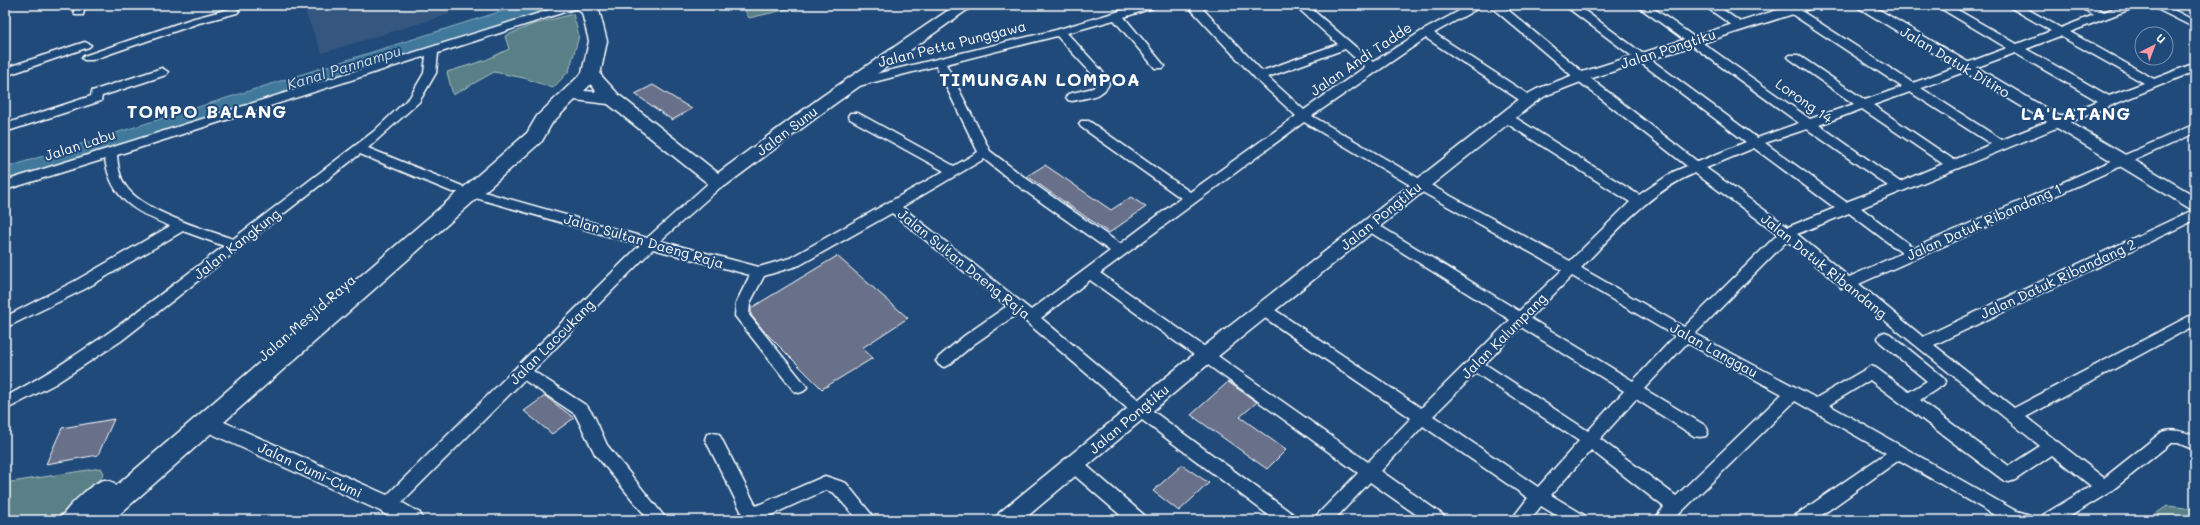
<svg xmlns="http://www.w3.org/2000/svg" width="2200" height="525" font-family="Mali,sans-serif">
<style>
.built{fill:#35567e}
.green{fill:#598086;stroke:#acc0c2}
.water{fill:#40799b;stroke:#8cafc3}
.building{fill:#687189;stroke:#fff}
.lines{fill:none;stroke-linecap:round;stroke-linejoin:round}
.minor-casing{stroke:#fff;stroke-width:3}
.tertiary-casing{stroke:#fff;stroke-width:3}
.secondary-casing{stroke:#fff;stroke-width:3}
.trunk-casing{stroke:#fff;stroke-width:3}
.minor{fill:#1f4a7a;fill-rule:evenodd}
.tertiary{fill:#1f4a7a;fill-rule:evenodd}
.secondary{fill:#1f4a7a;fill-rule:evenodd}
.trunk{fill:#1f4a7a;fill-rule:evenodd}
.labels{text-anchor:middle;stroke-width:4;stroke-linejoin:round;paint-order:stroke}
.street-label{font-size:14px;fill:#fff;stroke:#1f4a7a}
.water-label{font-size:15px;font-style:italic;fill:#cfdee6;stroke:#1f4a7a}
.district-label{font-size:18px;font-weight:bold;letter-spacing:1px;fill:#fff;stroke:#1f4a7a}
</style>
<rect width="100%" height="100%" fill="#1f4a7a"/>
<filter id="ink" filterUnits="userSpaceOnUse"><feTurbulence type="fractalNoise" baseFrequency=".025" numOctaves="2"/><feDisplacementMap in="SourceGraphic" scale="8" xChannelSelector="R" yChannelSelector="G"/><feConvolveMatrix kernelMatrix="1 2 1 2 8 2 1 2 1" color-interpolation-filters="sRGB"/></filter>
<g filter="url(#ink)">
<polygon class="built" points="302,5 445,5 450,14 322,53"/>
<g class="green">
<polygon points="742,5 806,5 749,18"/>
<polygon points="573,14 579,36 569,71 553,88 524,78 494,72 453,95 447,72 486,60 509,49 505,36 534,24"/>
<polygon points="101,468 104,473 97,485 54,520 5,520 5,483"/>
<polygon points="2167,506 2195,509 2195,520 2147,520"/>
</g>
<polygon class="water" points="521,5 565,5 5,183 5,168"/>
<g class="building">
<polygon points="653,85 692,109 672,120 635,94"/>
<polygon points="1045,165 1111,210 1131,197 1146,207 1109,233 1027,176"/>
<polygon points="837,256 908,318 862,348 873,358 822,389 763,330 751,315 751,308"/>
<polygon points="1228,382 1257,402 1240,417 1286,450 1267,469 1191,415"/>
<polygon points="545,396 574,418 552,434 524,411"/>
<polygon points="114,419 98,455 46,464 62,428"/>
<polygon points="1182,465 1209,483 1179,511 1153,491"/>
</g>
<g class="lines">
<g class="minor-casing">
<g id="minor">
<polygon points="73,5 85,5 83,15 75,15"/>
<path d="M565 5H582L580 7 438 53 436 73 419 102 368 148 462 186 464 189 462 192H452L360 154 121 341 55 384 5 410V397C86 354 152 301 224 246L183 231 85 289 5 328V317L75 281 170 226C135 212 111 199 105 159L5 190V181ZM426 56 424 73 410 97 373 132 233 239C204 229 141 211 125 185 119 176 118 165 117 155Z"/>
<path d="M1140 5H1158L1156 7 1124 17 1163 64 1165 66 1163 68H1155L1114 20 1067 33 1102 71 1109 83C1105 97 1084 98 1072 101L1068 100 1066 97 1068 94 1093 88 1097 83 1093 75 1057 36 946 64 990 151 1024 177 1120 244 1181 198 1081 127 1079 124 1081 121H1089L1190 192 1296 116 1256 79 1187 5H1199L1262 71 1338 44 1300 10 1298 8 1300 6H1308L1373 62 1422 31 1470 5H1484L1434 33 1532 97 1534 100 1532 103H1524L1426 38 1312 116 1425 182 1570 261 1630 202 1503 121 1501 118 1503 115H1511L1639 195 1673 172 1687 166 1577 80 1489 5H1502L1585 74 1698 162 1746 142 1564 5H1577L1757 138 1799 123 1636 5H1649L1810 119 1854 104 1790 59 1788 57 1790 55H1798L1865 100 1902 87 1778 5H1792L1913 83 2007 48 1935 5H1949L2017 44 2051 31 2006 5H2020L2061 28 2094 15 2077 5H2091L2104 12 2122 5H2138L2136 7 2070 32 2154 79 2195 63V71L1861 208 1914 248 2195 124V133L1859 284 1923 337 2195 209V220L1934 345 2014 408 2195 313V325L2026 417 2104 478 2162 432C2174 428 2184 432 2195 436V450L2178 443H2171L2110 492 2064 520H2041L2043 515 2091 486 2052 455 2015 480 2009 482 2003 480 1870 380 1829 405 2014 510 2030 515 2032 520H2003L1899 460 1815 520H1794L1796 515 1886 453 1795 401 1673 520H1654L1664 507 1591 450 1551 495 1584 515 1586 520H1564L1541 506 1530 520H1511L1528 498 1423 426 1381 471 1443 515 1445 520H1424L1370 482 1334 520H1315L1317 515 1358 473 1090 280 1041 318 1146 406 1294 515 1296 520H1275L1134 414 1017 314 974 344 949 365 944 367 939 365 936 361 939 357 964 336 1007 306 892 213 800 265 764 276 750 303 749 315 804 383 807 387 804 391 799 393 794 391 735 316 736 303 750 275 653 249 533 371 587 406 594 416 607 445 667 520H649L595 454 575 414 524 380 394 510 388 512 382 510 380 505 382 500 640 245 465 195 463 192 465 189 470 188 647 238 713 179 718 178 725 182 723 185 660 241 759 267 790 258 944 171 850 119 848 116 850 113H858L954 166 978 152 936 66 851 88 845 84 847 81 1056 30ZM2060 36 2144 83 2109 96 2026 49ZM1345 49 1365 67 1304 110 1268 77ZM2015 53 2098 101 2002 140 1921 88ZM1910 92 1991 144 1954 160 1873 105ZM1862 109 1943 164 1900 182 1819 125ZM1304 122 1415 188 1562 270 1519 311 1375 223H1365L1363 226 1365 229 1510 320 1421 408 1269 306 1264 305 1259 306 1257 310 1259 314 1411 418 1368 462 1100 273ZM1807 129 1888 186 1846 202 1765 143ZM1754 148 1835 208 1788 227 1706 168ZM984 159 1014 183 1110 251 1031 310 902 207ZM1695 173 1778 234 1684 327 1581 268C1615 233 1649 192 1695 173ZM1849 213 1902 253 1849 277 1797 234ZM1787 241 1839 284 1841 288 1846 289 2040 446 2009 466 1920 400 1943 385 1946 381 1943 377 1890 334 1885 332 1880 334 1878 338 1880 342 1927 381 1909 392 1876 368 1871 366 1816 398 1695 334ZM1572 276 1675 336 1633 381 1530 318ZM1521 327 1624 391 1588 431 1485 364ZM1687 343 1782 394 1676 496 1600 439 1636 399 1694 436 1700 437 1706 436 1708 431 1706 426 1644 389ZM1476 373 1579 441 1538 487 1433 416Z"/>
<polygon points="1703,5 1716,5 1746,26 1744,28 1736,28"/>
<polygon points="2149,5 2164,5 2195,21 2195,28"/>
<polygon points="233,8 237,9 239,11 237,13 199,23 92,60 84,60 82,58 84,56 191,19"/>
<polygon points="85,42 91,45 89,47 5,76 5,68"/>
<polygon points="162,68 168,72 166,75 102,96 101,101 5,132 5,124 91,96 92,91"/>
<polygon points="713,433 719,434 756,506 825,476 846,483 876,520 858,520 834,493 826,490 760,520 735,520 737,515 742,513 705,439 707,434"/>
<polygon points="1074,458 1080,460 1144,515 1146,520 1126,520 1068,470 1066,465 1068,460"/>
</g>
</g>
<g class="tertiary-casing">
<g id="tertiary">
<polygon points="1793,5 1814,5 1812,8 1586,80 1547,95 1534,103 1212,361 1023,520 996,520 999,513 1198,351 1522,97 1537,89 1576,74"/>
<polygon points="1854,5 1871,5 2195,196 2195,210 2189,208"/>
<polygon points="206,414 396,499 420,513 423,520 394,520 380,511 199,428 196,422 199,416"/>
</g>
</g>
<g class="secondary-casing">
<polygon id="secondary" points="956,5 974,5 833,105 725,186 718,188 711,186 608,104 566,99 563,95 566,91 572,90 597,92 583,75 585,71 597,71 619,95 718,173 821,97"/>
</g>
<g class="trunk-casing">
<path id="trunk" d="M572 5H594L599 10 607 41 600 75 552 123 542 141 113 520H60C64 510 94 480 105 480 108 480 112 482 114 483L116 486 527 133 537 116 582 73 589 41 582 13Z"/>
</g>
<use href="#minor" class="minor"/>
<use href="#tertiary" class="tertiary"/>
<use href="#secondary" class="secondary"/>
<use href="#trunk" class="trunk"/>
</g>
</g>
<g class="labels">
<g class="street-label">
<text transform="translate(952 44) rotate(-14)" y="5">Jalan Petta Punggawa</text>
<text transform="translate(1668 49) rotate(-18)" y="5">Jalan Pongtiku</text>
<text transform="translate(1361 59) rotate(-34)" y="5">Jalan Andi Tadde</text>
<text transform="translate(1955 62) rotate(31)" y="5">Jalan Datuk Ditiro</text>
<text transform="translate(1804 101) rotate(35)" y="5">Lorong 14</text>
<text transform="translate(787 131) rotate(-37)" y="5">Jalan Sunu</text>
<text transform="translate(80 145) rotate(-18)" y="5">Jalan Labu</text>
<text transform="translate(1381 216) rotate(-39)" y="5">Jalan Pongtiku</text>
<text transform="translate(1984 222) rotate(-24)" y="5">Jalan Datuk Ribandang 1</text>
<text transform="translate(644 241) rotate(16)" y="5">Jalan Sultan Daeng Raja</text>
<text transform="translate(237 244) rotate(-38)" y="5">Jalan Kangkung</text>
<text transform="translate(964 264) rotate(39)" y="5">Jalan Sultan Daeng Raja</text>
<text transform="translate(1824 266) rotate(39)" y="5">Jalan Datuk Ribandang</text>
<text transform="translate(2058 279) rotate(-25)" y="5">Jalan Datuk Ribandang 2</text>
<text transform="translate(307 318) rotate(-41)" y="5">Jalan Mesjid Raya</text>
<text transform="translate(1504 336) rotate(-45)" y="5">Jalan Kalumpang</text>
<text transform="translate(552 342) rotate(-45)" y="5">Jalan Laccukang</text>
<text transform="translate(1714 350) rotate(29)" y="5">Jalan Langgau</text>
<text transform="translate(1129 419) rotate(-40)" y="5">Jalan Pongtiku</text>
<text transform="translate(310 470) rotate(25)" y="5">Jalan Cumi-Cumi</text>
</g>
<g class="water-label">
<text transform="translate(344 68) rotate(-17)" y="5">Kanal Pannampu</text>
</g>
<g class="district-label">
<text x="1040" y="86">TIMUNGAN LOMPOA</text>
<text x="207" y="118">TOMPO BALANG</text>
<text x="2076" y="120">LA'LATANG</text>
</g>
</g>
<rect width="2200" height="525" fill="none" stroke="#1f4a7a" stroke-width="20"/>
<rect x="10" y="10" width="2180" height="505" fill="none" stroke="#fff" stroke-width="1.5" filter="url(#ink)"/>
<g transform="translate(2154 46) rotate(42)"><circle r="19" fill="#1f4a7a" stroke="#7992af"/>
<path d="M0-3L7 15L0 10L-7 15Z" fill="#ff9aa2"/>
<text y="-6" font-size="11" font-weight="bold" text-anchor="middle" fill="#ffffff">U</text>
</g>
</svg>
